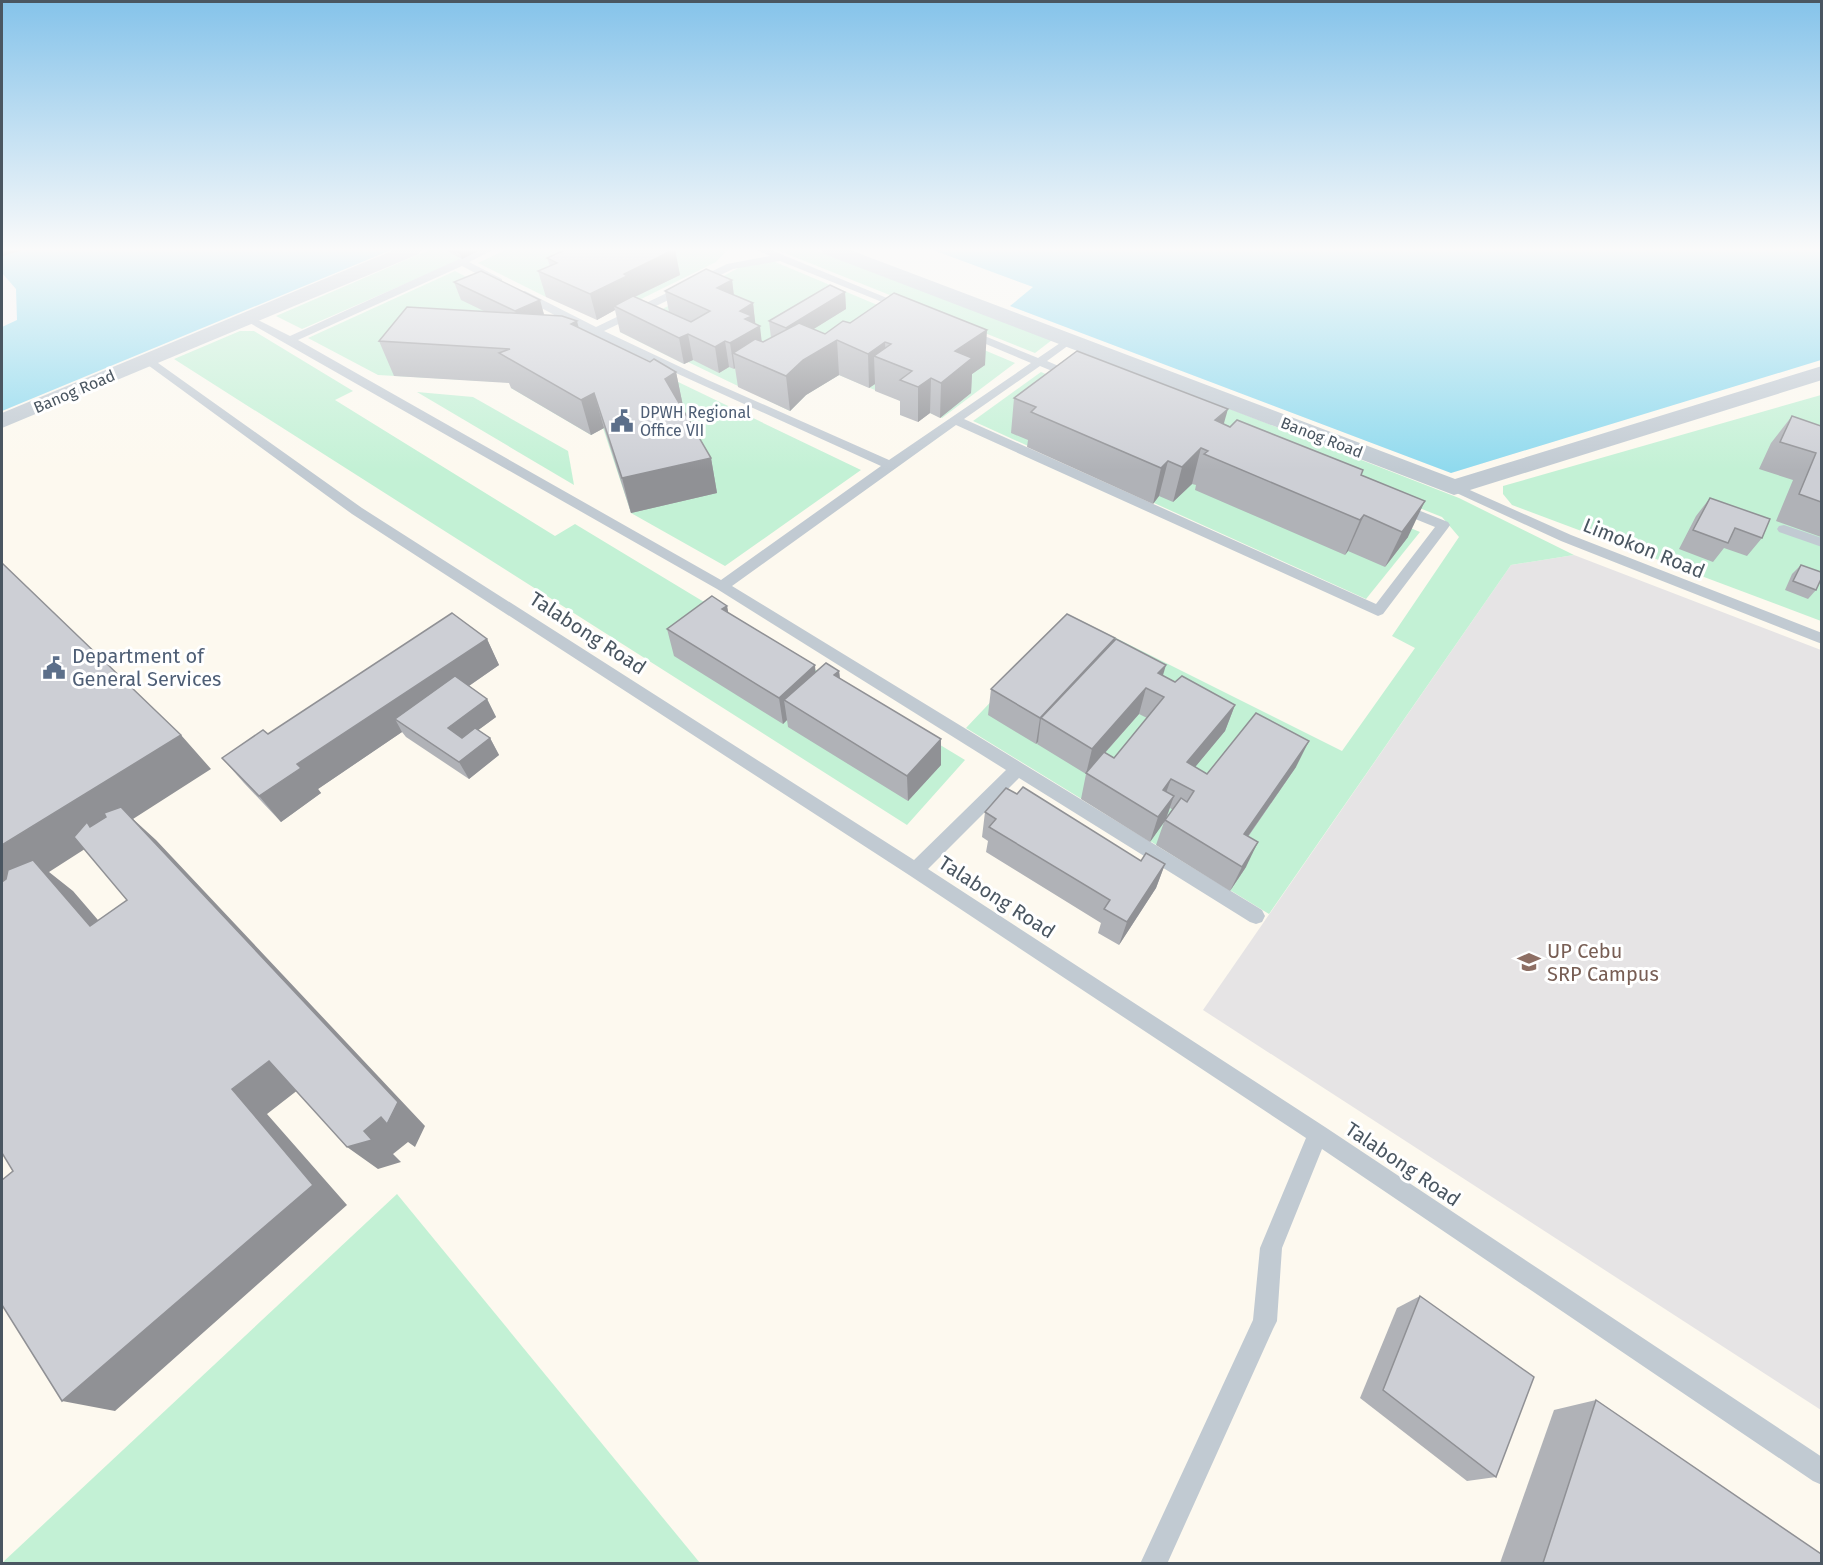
<svg xmlns="http://www.w3.org/2000/svg" width="1823" height="1565" font-family="'Fira Sans',sans-serif">
<style>
.commercial{fill:#fdf9ef}
.education{fill:#e6e4e5}
.green{fill:#c3f1d5}
.water{fill:#90daee}
.lines{fill:none;stroke-linecap:round;stroke-linejoin:round}
.service{fill:#c1cad2;fill-rule:evenodd}
.tertiary{fill:#c1cad2;fill-rule:evenodd}
.wall{fill:#b0b2b7;fill-rule:evenodd}
.shaded-wall{fill:#909195}
.building{fill:#cdcfd5;stroke:#909195;stroke-width:1.5}
.labels{text-anchor:middle;stroke-width:6;stroke-linejoin:round;paint-order:stroke}
.far-street-label{font-size:16px;fill:#4a5661;stroke:#fff}
.far-service-label{font-size:16px;fill:#4e5e75;stroke:#fff;text-anchor:start}
.street-label{font-size:20px;fill:#4a5661;stroke:#fff}
.service-label{font-size:20px;fill:#4e5e75;stroke:#fff;text-anchor:start}
.education-label{font-size:20px;fill:#785e54;stroke:#fff;text-anchor:start}
</style>
<rect width="100%" height="100%" fill="#f5f3f3"/>
<polygon class="commercial" points="391,250 933,250 1034,287 1011,306 1451,473 1821,358 1821,1563 2,1563 2,411"/>
<polygon class="education" points="1574,555 1821,650 1821,1410 1203,1010 1511,565"/>
<g class="green">
<polygon points="429,250 452,250 462,259 302,329 276,316"/>
<polygon points="505,250 727,250 716,262 635,302 564,289 546,297 478,263"/>
<polygon points="777,250 815,250 1052,340 1035,353"/>
<polygon points="773,261 1015,363 942,418 839,375 806,395 790,411 688,362 684,364 620,332 742,266"/>
<polygon points="455,271 545,318 861,470 725,566 631,513 603,428 591,435 511,388 519,383 378,375 308,338"/>
<polygon points="240,331 254,331 353,391 335,400 555,536 575,524 965,760 907,825 174,359"/>
<polygon points="1079,350 1459,498 1574,555 1511,565 1269,914 966,728 1072,616 1342,751 1415,648 1392,636 1459,537 1442,517 1059,364"/>
<polygon points="1041,372 1420,532 1366,599 973,421"/>
<polygon points="417,392 473,397 568,451 574,485"/>
<polygon points="1821,395 1821,621 1512,505 1503,494 1503,486"/>
<polygon points="397,1194 700,1563 2,1563"/>
</g>
<g class="water">
<polygon points="2,250 391,250 2,411 2,327 17,320 16,289 2,273"/>
<polygon points="933,250 1821,250 1821,360 1451,473 1010,306 1033,287"/>
</g>
<g class="lines">
<g class="service">
<polygon points="479,250 493,250 469,262 502,279 502,283 494,283 462,266 298,340 721,580 881,466 590,334 517,295 517,291 525,291 596,327 727,264 770,256 757,250 771,250 911,308 902,310 780,261 733,269 604,331 708,380 889,460 1031,363 962,334 962,330 970,330 1038,358 1069,337 1074,340 1073,342 1047,361 1077,374 1077,378 1069,378 1040,366 964,419 1376,604 1435,527 1393,510 1392,507 1393,504 1403,504 1448,522 1450,525 1448,528 1383,614 1378,616 956,425 732,586 1262,910 1265,916 1262,922 1256,924 1250,922 1019,778 928,869 1325,1127 1822,1457 1822,1485 1813,1481 1322,1149 1282,1248 1277,1321 1273,1329 1167,1564 1140,1564 1253,1320 1260,1248 1306,1138 909,875 352,514 141,360 147,357 151,358 362,508 914,860 1006,770 717,589 241,318 250,316 290,336"/>
<polygon points="1454,483 1571,535 1822,633 1822,644 1561,541 1450,490 1448,487 1450,484"/>
<polygon points="1784,525 1822,538 1822,547 1779,532 1777,529 1779,526"/>
</g>
<g class="tertiary">
<polygon points="394,250 421,250 419,254 2,428 2,413"/>
<polygon points="822,250 850,250 1455,479 1822,366 1822,380 1454,495 824,254"/>
</g>
</g>
<g class="wall">
<polygon points="448,250 480,250 462,259 449,252"/>
<polygon points="565,250 675,250 680,275 635,297 669,312 665,291 732,280 734,295 753,303 755,324 762,342 763,342 771,338 769,321 845,292 846,309 813,329 825,334 843,321 985,365 972,374 971,393 940,418 930,413 918,422 900,415 900,401 875,391 875,384 869,388 839,375 806,395 790,411 738,387 735,368 734,369 729,367 719,373 693,360 684,364 620,332 615,310 597,320 546,297 538,271 550,266 547,258"/>
<polygon points="454,282 540,300 544,315 579,328 650,362 676,372 683,406 682,407 711,458 717,493 631,513 604,428 591,435 511,388 509,383 394,376 379,341 486,312 461,300"/>
<polygon points="1014,398 1224,424 1361,475 1408,537 1385,567 1348,551 1345,555 1195,490 1196,485 1192,484 1173,502 1159,496 1153,504 1027,447 1028,440 1011,433"/>
<polygon points="1792,416 1821,426 1821,537 1776,521 1793,480 1759,469 1771,443"/>
<polygon points="1710,498 1762,538 1747,556 1724,548 1713,562 1679,549 1696,516"/>
<polygon points="1801,565 1816,590 1808,599 1785,590 1792,574"/>
<polygon points="727,606 728,613 815,665 815,672 839,671 840,679 941,765 908,801 788,727 787,720 783,724 674,656 667,629"/>
<polygon points="487,639 499,665 469,686 487,699 496,717 478,730 490,738 499,755 469,779 406,737 402,732 318,789 321,793 281,822 244,783 222,758 268,734"/>
<path d="M1114 641 1163 676 1175 682 1235 705 1225 731 1195 767 1207 774 1296 767 1248 837 1246 867 1230 891 1156 845 1164 822 1150 842 1081 799 1086 774 1037 744 1038 742 1036 744 988 715 991 689ZM1139 714 1147 718 1114 758 1105 753ZM1170 808 1173 810 1166 819Z"/>
<polygon points="1017,794 1141,861 1165,864 1156,888 1119,945 1098,933 1101,923 986,852 988,841 982,837 985,812"/>
<polygon points="1420,1296 1496,1477 1467,1481 1360,1398 1397,1308"/>
<polygon points="1596,1400 1821,1563 1500,1563 1554,1410"/>
</g>
<g class="shaded-wall">
<polygon points="2,250 22,250 3,256 2,253"/>
<polygon points="459,250 480,250 462,259"/>
<polygon points="673,250 675,250 680,275 632,298 614,306 615,310 597,320 590,294 624,274"/>
<polygon points="732,280 735,306 717,288"/>
<polygon points="845,292 846,309 788,345 786,328"/>
<polygon points="540,300 545,318 520,329 515,311"/>
<polygon points="753,303 756,329 760,326 763,353 733,353 735,368 734,369 730,343 740,311"/>
<polygon points="577,321 586,356 571,324"/>
<polygon points="987,330 985,365 972,374 971,393 940,418 941,383 955,351"/>
<polygon points="688,334 693,360 684,364 679,338"/>
<polygon points="837,340 839,375 806,395 790,411 786,376 803,360"/>
<polygon points="725,341 729,367 719,373 715,347"/>
<polygon points="885,342 886,361 874,356 875,384 869,388 868,354"/>
<polygon points="676,372 683,406 673,413 665,379"/>
<polygon points="931,378 930,413 918,422 918,387"/>
<polygon points="594,393 604,428 591,435 581,400"/>
<polygon points="1228,409 1218,444 1215,420"/>
<polygon points="1201,448 1192,484 1173,502 1182,467"/>
<polygon points="711,458 717,493 631,513 622,478"/>
<polygon points="1168,461 1159,496 1153,504 1161,468"/>
<polygon points="1425,501 1408,537 1385,567 1402,532"/>
<polygon points="1364,515 1348,551 1345,555 1360,520"/>
<polygon points="727,606 732,633 722,609"/>
<polygon points="1115,638 1109,665 1041,718 1038,742 1036,744 1040,718"/>
<polygon points="487,639 499,665 408,728 395,719 402,732 318,789 321,793 281,822 259,796 297,764"/>
<polygon points="815,665 817,692 784,700 787,720 783,724 779,698"/>
<polygon points="1166,665 1158,692 1158,673"/>
<polygon points="839,671 842,697 834,675"/>
<polygon points="1146,688 1139,714 1086,774 1092,749"/>
<polygon points="487,699 496,717 458,745 448,728"/>
<polygon points="1235,705 1225,731 1181,784 1187,762"/>
<polygon points="181,735 211,769 133,819 156,840 425,1126 415,1147 408,1142 393,1154 401,1162 378,1169 347,1147 364,1131 102,838 49,872 73,891 129,956 2,902 2,845"/>
<polygon points="490,738 499,755 469,779 459,762"/>
<polygon points="941,739 941,765 908,801 907,776"/>
<polygon points="1309,741 1296,767 1232,859 1244,834"/>
<polygon points="1171,779 1162,804 1155,815 1163,790"/>
<polygon points="1174,796 1165,821 1150,842 1158,817"/>
<polygon points="1258,842 1246,867 1230,891 1242,867"/>
<polygon points="1165,864 1156,888 1119,945 1127,922"/>
<polygon points="269,1061 303,1086 267,1114 347,1205 115,1411 62,1401 232,1089"/>
</g>
<g class="building">
<polygon points="565,250 673,250 624,274 627,276 590,294 538,271 557,263 547,258"/>
<polygon points="706,269 732,280 717,288 753,303 740,311 752,316 745,319 760,326 730,343 725,341 715,347 688,334 679,338 614,306 633,296 691,322 710,311 665,291"/>
<polygon points="481,271 540,300 515,311 454,282"/>
<polygon points="830,285 845,292 786,328 769,321"/>
<polygon points="894,293 987,330 955,351 972,358 941,383 931,378 918,387 900,380 912,371 874,356 891,344 885,342 868,354 837,340 803,360 786,376 733,353 755,339 763,342 799,323 825,334 843,321 850,323"/>
<polygon points="407,307 562,316 577,321 571,324 650,362 654,359 676,372 665,379 711,458 622,478 594,393 581,400 499,353 510,349 379,341"/>
<polygon points="1077,351 1228,409 1215,420 1230,427 1237,420 1363,470 1361,475 1425,501 1402,532 1364,515 1360,520 1204,454 1208,451 1201,448 1182,467 1168,461 1161,468 1031,412 1036,407 1014,398"/>
<polygon points="1792,416 1821,426 1821,502 1799,494 1816,453 1780,442"/>
<polygon points="1710,498 1770,519 1762,538 1735,528 1728,543 1693,530"/>
<polygon points="2,563 181,735 2,845"/>
<polygon points="1801,565 1821,572 1821,579 1816,590 1793,581"/>
<polygon points="712,596 727,606 722,609 815,665 779,698 667,629"/>
<polygon points="452,613 487,639 297,764 301,768 259,796 222,758 263,730 268,734"/>
<polygon points="1067,614 1115,638 1040,718 991,689"/>
<polygon points="1116,639 1166,665 1158,673 1175,682 1182,676 1235,705 1187,762 1207,774 1256,713 1309,741 1244,834 1258,842 1242,867 1165,820 1181,798 1187,802 1194,791 1171,779 1163,790 1174,796 1158,817 1086,773 1104,752 1114,758 1164,697 1146,688 1092,749 1041,718"/>
<polygon points="826,663 839,671 834,675 941,739 907,776 784,700"/>
<polygon points="455,676 487,699 448,728 462,738 475,728 490,738 459,762 395,719"/>
<polygon points="1023,787 1141,861 1146,853 1165,864 1127,922 1104,909 1110,900 989,827 996,819 985,812 1006,788 1017,794"/>
<polygon points="121,807 398,1102 387,1124 381,1117 364,1131 372,1140 347,1147 269,1061 232,1089 313,1185 62,1401 2,1305 2,1180 13,1171 2,1153 2,882 6,879 8,870 33,860 90,926 127,900 74,837 87,822 90,827 106,817 104,813"/>
<polygon points="1420,1296 1534,1377 1496,1477 1383,1390"/>
<polygon points="1596,1400 1821,1554 1821,1563 1543,1563"/>
</g>
<linearGradient id="sky" x2="0" y2="1"><stop stop-color="#85c3ea"/><stop offset="0.53" stop-color="#fafafa"/><stop offset="1" stop-color="#fafafa" stop-opacity="0"/></linearGradient>
<rect width="1823" height="470" fill="url(#sky)"/>
<defs>
<g id="civic-bare" transform="scale(1.8)"><path d="M-.6-6.5H3V-4.5H.6V-3L4-1V1h2V6H-6V1h2V-1L-.6-3ZM-1.2 2.5V6h2.4V2.5Z" fill="#5c6f8a" stroke="#fff" stroke-width="2.5" paint-order="stroke"/></g>
<g id="university-bare" transform="scale(1.8)"><path d="M0-5L7-2L0 1L-7-2ZM-4 1L0 2.5L4 1V4Q0 6-4 4Z" fill="#8d6e63" stroke="#fff" stroke-width="2.5" paint-order="stroke"/></g>
</defs>
<g fill-rule="evenodd">
<use href="#civic-bare" x="622" y="421"/>
<use href="#civic-bare" x="54" y="668"/>
<use href="#university-bare" x="1529" y="962"/>
</g>
<g class="labels">
<g class="far-street-label">
<text transform="translate(74 391) rotate(-23)" y="6">Banog Road</text>
<text transform="translate(1322 437) rotate(21)" y="6">Banog Road</text>
</g>
<g class="far-service-label">
<text x="640" y="418">DPWH Regional<tspan x="640" dy="18">Office VII</tspan></text>
</g>
<g class="street-label">
<text transform="translate(1644 548) rotate(22)" y="7">Limokon Road</text>
<text transform="translate(588 633) rotate(33)" y="7">Talabong Road</text>
<text transform="translate(997 897) rotate(33)" y="7">Talabong Road</text>
<text transform="translate(1403 1164) rotate(34)" y="7">Talabong Road</text>
</g>
<g class="service-label">
<text x="72" y="663">Department of<tspan x="72" dy="23">General Services</tspan></text>
</g>
<g class="education-label">
<text x="1547" y="958">UP Cebu<tspan x="1547" dy="23">SRP Campus</tspan></text>
</g>
</g>
<rect width="1823" height="1565" fill="none" stroke="#4a5661" stroke-width="6"/>
</svg>
